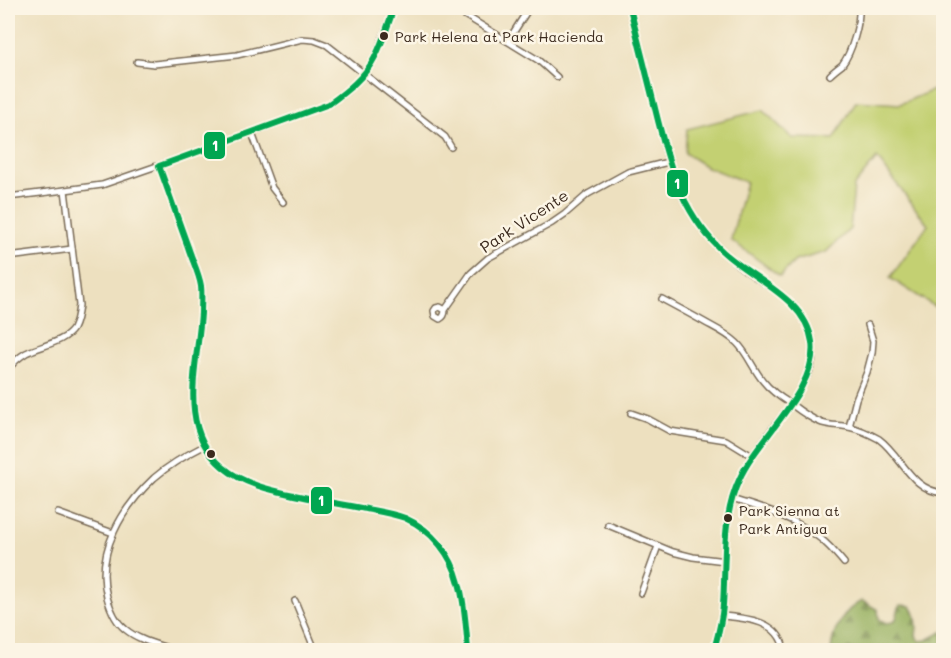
<svg xmlns="http://www.w3.org/2000/svg" width="951" height="658" font-family="Mali,sans-serif">
<style>
.green{fill:#c3d072;stroke:#7f7d48;stroke-width:1.5}
.forest{fill:url(#forest-firs);stroke:#6a6e41;stroke-width:1.5}
.lines{fill:none;stroke-linecap:round;stroke-linejoin:round}
.street-casing{stroke:#796a56;stroke-width:8}
.street{stroke:#fff;stroke-width:5}
.bus-1-casing{stroke:#fcf5e5;stroke-width:10}
.bus-1{stroke:#00a651;stroke-width:6}
.bus-dot{fill:#3b2a1e;stroke:#fcf5e5;stroke-width:2}
.labels{text-anchor:middle;stroke-width:5;stroke-linejoin:round;paint-order:stroke}
.bus-label{font-size:14px;fill:#3b2a1e;stroke:#fcf5e5;text-anchor:start}
.street-label{font-size:16px;fill:#3b2a1e;stroke:#fcf5e5}
.line-badge{stroke:#fcf5e5;stroke-width:2}
.badge-label{font-size:16px;text-anchor:middle;font-weight:bold;fill:#fff}
</style>
<defs>
<pattern id="forest-firs" width="22" height="20" patternUnits="userSpaceOnUse" patternTransform="scale(1.5)"><rect width="22" height="20" fill="#9ab264"/><path d="M5 1l3.5 6h-7zM16 11l3.5 6h-7z" fill="#7f9152"/></pattern>
</defs>
<rect width="100%" height="100%" fill="#fcf5e5"/>
<filter id="ink" filterUnits="userSpaceOnUse"><feTurbulence type="fractalNoise" baseFrequency=".0167" numOctaves="2"/><feDisplacementMap in="SourceGraphic" scale="12" xChannelSelector="R" yChannelSelector="G"/><feConvolveMatrix kernelMatrix="1 2 1 2 8 2 1 2 1" color-interpolation-filters="sRGB"/></filter>
<filter id="wash" filterUnits="userSpaceOnUse"><feTurbulence type="fractalNoise" baseFrequency=".008" numOctaves="4" result="noise"/><feDisplacementMap in="SourceGraphic" scale="24" xChannelSelector="R" yChannelSelector="G"/><feGaussianBlur stdDeviation="1.35" result="paint"/><feColorMatrix in="noise" values="0 0 0 0 0 0 0 0 0 0 0 0 0 0 0 0 0 1.4 0 .05"/><feComposite in="paint" operator="in"/></filter>
<g filter="url(#wash)">
<rect width="100%" height="100%" fill="#ede0bf"/>
<polygon class="green" points="943,86 943,312 890,278 928,225 877,158 854,186 850,229 826,252 795,261 780,276 731,240 746,182 707,167 685,153 687,129 763,110 792,138 834,139 856,101 900,104"/>
<path class="forest" d="M862 601 878 610 879 619 886 623 894 622C898 617 897 611 900 605L911 606C917 615 918 625 916 636L920 641 927 640 942 632 943 633V650H831C833 630 843 610 862 601Z"/>
</g>
<g filter="url(#ink)">
<g class="lines">
<g class="street-casing">
<g id="street">
<polyline points="453,8 538,60 557,77"/>
<path d="M630 8C638 41 647 75 655 109 664 147 672 186 695 219 706 235 719 250 734 262 761 285 806 301 812 340 813 349 814 358 811 367 806 383 796 396 786 410 769 433 750 455 738 481 715 532 733 597 714 650"/>
<polyline points="508,41 529,8"/>
<polyline points="137,62 154,64 237,55 302,39 314,40 327,45 445,137 451,147"/>
<path d="M830 75C834 71 838 68 842 65 852 52 860 23 859 8"/>
<polyline points="252,133 272,188 283,202"/>
<path d="M159 166 201 285C203 314 198 343 195 371 194 388 191 405 195 421 210 476 253 488 303 497 322 501 342 504 361 508 381 511 401 514 418 525 431 534 443 547 451 562 465 586 465 623 468 650"/>
<polyline points="8,197 65,190 102,185 252,133 329,104 346,92 364,74 375,57 394,8"/>
<polyline points="8,257 72,249"/>
<path d="M662 299C677 307 692 315 706 323 717 329 728 334 737 343 748 354 753 369 763 381 770 390 781 398 791 404 800 411 811 419 822 423 831 426 840 425 849 427 859 429 870 434 879 439 902 456 911 491 944 493"/>
<path d="M445 310 440 307 436 308 434 311 435 316 440 319C444 317 445 314 445 310L471 273 488 258 552 223 565 214 588 194 628 172 668 162"/>
<path d="M8 369C13 363 19 357 26 353 40 346 65 342 73 329 77 321 78 314 79 305L65 190"/>
<polyline points="631,413 648,419 670,431 726,440 752,456"/>
<polyline points="849,427 856,399 867,372 872,353 873,341 868,325"/>
<path d="M732 499C765 510 794 517 821 539 830 546 837 555 844 563"/>
<polyline points="58,513 113,533"/>
<polyline points="608,525 673,552 693,557 725,561"/>
<polyline points="641,593 658,546"/>
<polyline points="295,601 315,650"/>
<path d="M723 616C747 618 780 621 784 650"/>
<path d="M167 648C152 643 137 639 125 629 116 622 110 608 107 597 95 552 122 508 154 478 169 465 186 455 204 446"/>
</g>
</g>
<use href="#street" class="street"/>
<g class="bus-1-casing">
<g id="bus-1">
<path d="M394 8C388 24 383 42 375 57 365 77 347 91 329 104L159 166C169 193 178 220 188 247 192 260 199 273 201 286 202 295 201 304 201 313 198 365 176 428 223 467 243 484 270 490 294 495 317 500 339 504 361 508 376 511 391 513 405 518 432 530 452 555 459 583 465 604 466 628 468 650"/>
<path d="M630 8C637 37 645 67 652 96 666 153 676 205 719 248 748 278 806 297 812 342 819 389 757 438 739 480 721 519 726 564 723 605 722 621 718 635 714 650"/>
</g>
</g>
<use href="#bus-1" class="bus-1"/>
</g>
</g>
<g class="bus-dot">
<circle cx="384" cy="36" r="5"/>
<circle cx="211" cy="454" r="5"/>
<circle cx="728" cy="518" r="5"/>
</g>
<g class="labels">
<g class="bus-label">
<text x="395" y="42">Park Helena at Park Hacienda</text>
<text x="739" y="516">Park Sienna at<tspan x="739" dy="18">Park Antigua</tspan></text>
</g>
<g class="street-label">
<text transform="translate(524 221) rotate(-33)" y="6">Park Vicente</text>
</g>
</g>
<g class="line-badge">
<rect x="203" y="131" width="23" height="29" rx="6" fill="#00a651"/>
<rect x="666" y="169" width="23" height="29" rx="6" fill="#00a651"/>
<rect x="310" y="486" width="23" height="29" rx="6" fill="#00a651"/>
</g>
<g class="badge-label">
<text x="215" y="151">1</text>
<text x="677" y="189">1</text>
<text x="321" y="506">1</text>
</g>
<rect width="951" height="658" fill="none" stroke="#fcf5e5" stroke-width="30"/>
</svg>
